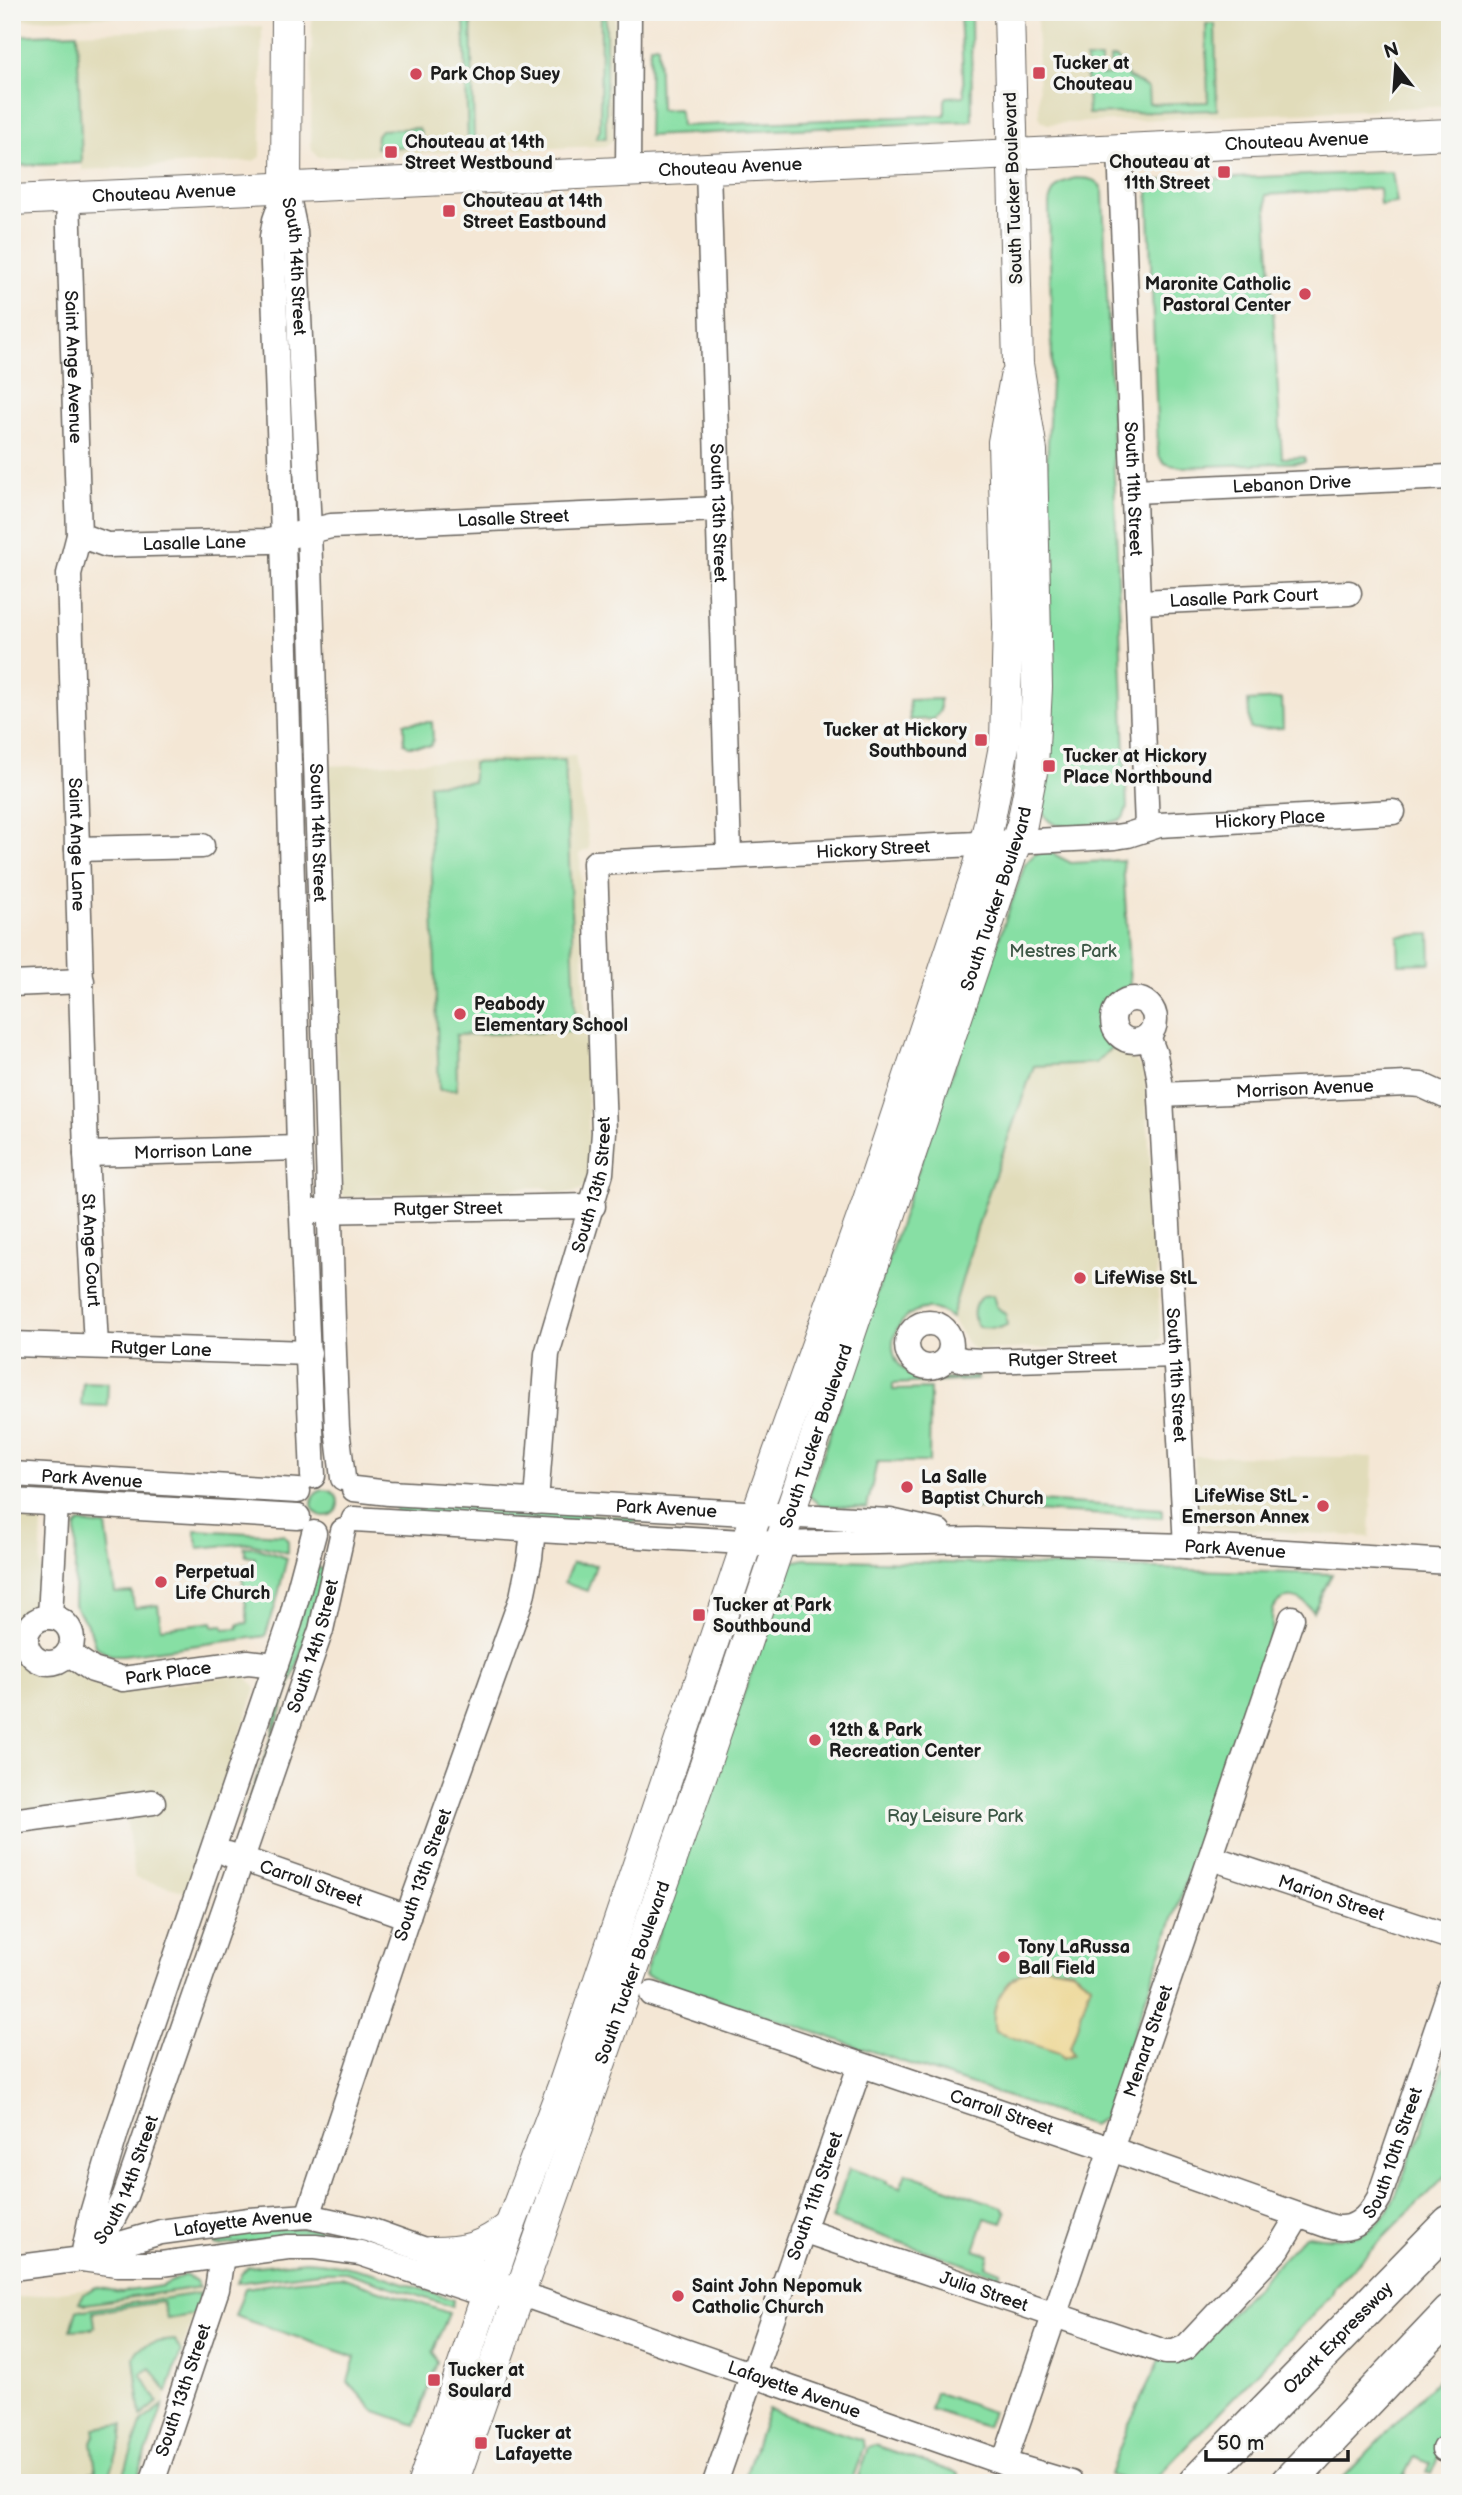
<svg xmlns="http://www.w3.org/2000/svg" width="1462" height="2495" font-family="'Balsamiq Sans',sans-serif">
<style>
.built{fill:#e1dcba}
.green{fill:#87dfa4;stroke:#527e60;stroke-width:2}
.sand{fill:#eeda9e;stroke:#857b5d;stroke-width:2}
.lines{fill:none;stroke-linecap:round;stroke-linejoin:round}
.minor-casing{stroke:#68635d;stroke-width:27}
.major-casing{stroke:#68635d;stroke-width:32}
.highway-casing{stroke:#68635d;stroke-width:38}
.minor{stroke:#fff;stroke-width:24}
.major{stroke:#fff;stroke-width:30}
.highway{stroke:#fff;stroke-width:35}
.poi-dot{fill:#d1495b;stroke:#f6f6f2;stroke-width:2.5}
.labels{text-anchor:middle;stroke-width:7;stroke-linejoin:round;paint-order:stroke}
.poi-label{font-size:18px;font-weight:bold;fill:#1c1c1c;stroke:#f6f6f2;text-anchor:start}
.street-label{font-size:18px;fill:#1c1c1c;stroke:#f6f6f2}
.park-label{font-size:18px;fill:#3c5645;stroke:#f6f6f2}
</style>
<rect width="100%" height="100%" fill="#f6f6f2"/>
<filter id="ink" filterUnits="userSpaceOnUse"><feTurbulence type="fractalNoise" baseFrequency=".0143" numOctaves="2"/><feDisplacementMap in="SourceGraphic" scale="14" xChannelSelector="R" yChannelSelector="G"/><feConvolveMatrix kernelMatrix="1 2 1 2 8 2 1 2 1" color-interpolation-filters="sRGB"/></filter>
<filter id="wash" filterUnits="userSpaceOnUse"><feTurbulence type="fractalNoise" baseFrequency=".00686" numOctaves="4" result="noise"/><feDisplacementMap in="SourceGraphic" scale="28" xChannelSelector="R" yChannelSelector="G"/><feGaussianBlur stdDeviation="1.57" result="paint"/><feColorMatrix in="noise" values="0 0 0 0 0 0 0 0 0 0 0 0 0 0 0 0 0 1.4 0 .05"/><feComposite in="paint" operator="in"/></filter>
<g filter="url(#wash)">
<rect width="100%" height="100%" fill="#f4e7d5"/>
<g class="built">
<polygon points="12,12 242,12 12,20"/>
<polygon points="312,12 615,12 613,140 605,146 318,157 312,150 311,144"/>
<polygon points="1037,12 1450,12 1450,106 1047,124 1042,121 1039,116"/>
<polygon points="262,26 261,157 253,161 82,170 77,33"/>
<polygon points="575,755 589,845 589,849 580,853 590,1175 587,1183 581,1190 561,1194 543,1187 345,1197 341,1194 328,766"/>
<polygon points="1112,1047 1137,1062 1143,1070 1145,1079 1161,1339 1150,1345 975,1350 969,1345 951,1318 983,1208 1035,1066 1096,1063"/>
<polygon points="1194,1456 1373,1457 1370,1537 1206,1527 1199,1519"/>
<polygon points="12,1513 33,1514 37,1516 42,1523 39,1596 32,1614 25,1619 16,1634 17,1651 33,1670 42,1672 70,1670 89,1683 115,1691 127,1691 245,1674 256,1688 187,1892 135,1878 126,1817 12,1811"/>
<polygon points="184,2275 195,2280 201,2295 136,2483 12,2483 12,2299 95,2287 121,2292 162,2286"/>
</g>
<g class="green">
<polygon points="601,12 606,12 606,138 596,138 600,130"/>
<polygon points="960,12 971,12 972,121 648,136 650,46 658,45 660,110 678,109 680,112 681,126 945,115 945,100 947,97 964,96"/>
<polygon points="464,15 471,15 474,136 480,140 482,144 468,144"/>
<polygon points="1206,24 1215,24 1217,110 1088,114 1086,59 1101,59 1101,75 1114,75 1114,68 1110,68 1110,58 1117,58 1128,77 1148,88 1149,104 1208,102"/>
<polygon points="77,33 82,163 12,166 12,36"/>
<polygon points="418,128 420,130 424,146 376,148 377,135 381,130"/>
<path d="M1392 172 1397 203 1380 205 1379 188 1266 195 1282 458 1305 457V462L1183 467C1171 465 1161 466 1158 452L1148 186 1155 181Z"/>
<path d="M1076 178C1089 178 1099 179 1103 192L1127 808 1123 818C1114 824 1065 829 1054 824 1044 819 1042 811 1042 800L1046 481 1052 363 1049 204C1051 188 1061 181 1076 178Z"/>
<polygon points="940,699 940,711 934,719 910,720 909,700"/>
<polygon points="1282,699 1283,728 1250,729 1248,701"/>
<polygon points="432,722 433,739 431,746 409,746 404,743 404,723"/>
<polygon points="565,760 576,1031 456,1035 457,1090 439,1090 429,784 473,782 473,763"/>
<path d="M1043 852H1050L1071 863 1123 860 1130 986C1098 996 1090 1022 1112 1047L1096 1063 1034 1066 983 1208 951 1318C907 1283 866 1358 916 1376 933 1383 958 1377 977 1377V1380L893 1384V1390L930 1389 929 1462H877L867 1508 820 1505 809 1496 912 1188 1025 864 1035 854Z"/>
<polygon points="1430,934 1431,963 1399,964 1398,936"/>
<path d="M993 1295 996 1306 1006 1315 1007 1325 999 1328 978 1327C971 1316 973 1305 982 1296Z"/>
<polygon points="83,1382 108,1383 107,1406 81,1405"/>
<circle cx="325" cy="1503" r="13"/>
<polygon points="977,1497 1162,1509 1162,1518 958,1507 964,1499"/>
<polygon points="396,1501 653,1519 605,1526 395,1514"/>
<polygon points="80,1523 106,1526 115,1593 132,1592 134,1608 158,1605 161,1628 212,1622 213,1626 223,1625 224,1629 238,1628 238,1624 248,1623 241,1566 252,1565 255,1558 246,1556 244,1547 253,1547 287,1558 275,1607 265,1636 123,1655 111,1655 95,1646 90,1629 74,1605 76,1527"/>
<polygon points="195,1530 284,1535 288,1541 288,1553 250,1543 198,1548"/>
<path d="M805 1559 1332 1574 1313 1612C1305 1597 1281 1590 1273 1610 1271 1617 1273 1625 1272 1633L1104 2118 1092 2125 644 1975 770 1619 782 1569 787 1563Z"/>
<polygon points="572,1563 596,1565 587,1591 564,1583"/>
<polygon points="313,1567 329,1570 244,1820 242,1817 272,1737 280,1683"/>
<path d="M1450 2052V2171L1335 2286 1331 2296 1151 2483H1134L1110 2475 1127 2428 1159 2361 1194 2352 1303 2237 1308 2235C1367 2246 1385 2228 1404 2174 1408 2164 1409 2153 1417 2145Z"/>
<polygon points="849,2168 887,2181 886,2183 900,2188 906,2173 1002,2207 1006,2213 1002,2223 985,2218 974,2250 989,2255 986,2266 1001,2272 999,2276 832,2219"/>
<path d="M314 2228 346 2236 305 2235 216 2246 215 2244C232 2224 289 2229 314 2228Z"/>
<path d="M306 2261C358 2264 404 2283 453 2300L452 2307 346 2272H319L237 2283 241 2273 248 2267Z"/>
<polygon points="184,2275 195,2280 200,2287 86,2304 79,2302 84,2294 95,2287 121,2292 162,2286"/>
<polygon points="341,2277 449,2313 433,2352 437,2363 415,2425 373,2410 348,2382 355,2357 235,2316 245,2288 298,2280"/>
<polygon points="201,2293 195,2313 191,2315 167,2319 162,2302 93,2312 95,2326 92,2329 71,2330 77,2309 84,2310"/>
<path d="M175 2340 181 2352 167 2392 151 2368 141 2374 158 2402 141 2416 134 2358C138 2341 160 2342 175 2340Z"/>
<polygon points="1450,2367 1450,2418 1443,2427 1446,2439 1431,2474 1426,2472 1430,2463 1415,2456 1401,2483 1338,2483"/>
<polygon points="935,2392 992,2412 986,2427 930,2409"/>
<polygon points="163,2405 136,2482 121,2483 142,2421"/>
<polygon points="768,2409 862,2440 864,2446 851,2483 743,2483"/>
<polygon points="123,2424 122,2439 107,2482 97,2482 91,2472 96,2472 92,2442 95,2435 94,2428"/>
<polygon points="874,2445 959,2474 959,2483 856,2483 868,2447"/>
</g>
<path class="sand" d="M1042 1965 1072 1970 1091 1984 1070 2048 1073 2055 1063 2059 1059 2053 995 2032C988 2000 1011 1971 1042 1965Z"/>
</g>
<g filter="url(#ink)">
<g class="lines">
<g class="minor-casing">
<g id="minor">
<path id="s1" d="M1120 149 1147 827"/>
<path id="s2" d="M708 168 729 856"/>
<polyline points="628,172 629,12"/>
<path id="s3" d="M286 188 295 231 309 530 334 1354 337 1428 343 1478"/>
<polyline points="286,189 275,220 272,237 283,537 299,1148 313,1476"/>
<path id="s4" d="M68 197 79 535 69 574 86 1154 96 1346"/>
<path id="s5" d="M1134 491 1450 477"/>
<path id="s6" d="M79 535 107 545 269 541 331 526 719 509"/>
<path id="s7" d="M1139 602 1349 593"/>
<polyline points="77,849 202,846"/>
<polyline points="12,984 82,981"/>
<circle cx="1134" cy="1020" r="21"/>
<path id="s8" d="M1148 1036 1155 1055 1160 1081 1186 1546"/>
<path id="s9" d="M1161 1095 1407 1084 1421 1085 1445 1096"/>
<path id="s10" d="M86 1154 299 1148"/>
<path id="s11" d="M313 1211 593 1206"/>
<circle cx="929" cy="1345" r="22"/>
<path id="s12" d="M12 1344 309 1353"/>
<path id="s13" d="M949 1356 964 1360 983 1361 1175 1355"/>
<path id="s14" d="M12 1474 298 1491"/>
<path id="s15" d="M354 1489 389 1493 890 1521 939 1532"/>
<polyline points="12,1501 298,1517"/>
<path id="s16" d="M536 1502 547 1354 601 1173 604 1132 595 863 1115 837 1128 835 1159 825 1393 812"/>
<path id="s17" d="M354 1519 778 1544 977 1540 1186 1546 1450 1562"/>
<polyline points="50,1617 56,1503"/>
<circle cx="49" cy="1640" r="23"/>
<path id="s18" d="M68 1653 93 1670 123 1679 248 1662 276 1665"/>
<polyline points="12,1821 153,1802"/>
<path id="s19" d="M228 1854 408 1917"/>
<path id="s20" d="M1212 1858 1450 1937"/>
<path id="s21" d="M652 1994 1111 2149 1329 2226C1353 2234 1368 2218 1379 2198L1450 1990"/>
<path id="s22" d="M308 2216 413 1901 522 1597 530 1558 533 1530"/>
<path id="s23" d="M802 2230 1165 2352H1174L1186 2347 1278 2249 1298 2216"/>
<polyline points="83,2256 91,2217 116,2132 290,1623 314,1533"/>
<path id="s24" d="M85 2256 106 2232 125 2196 321 1630 343 1531"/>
<path id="s25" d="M82 2259 120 2244 161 2232 249 2220 308 2216 367 2229 431 2252 479 2271 519 2293 1004 2463 1071 2483"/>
<polyline points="12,2268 82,2259 117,2264 161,2264 288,2247 315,2247 360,2253 468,2289 487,2294 504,2295"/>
<polyline points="1444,2449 1450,2451"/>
<path id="s26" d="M1004 2463 1292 1618"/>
<path id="s27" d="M152 2483 217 2289 222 2256"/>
<path id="s28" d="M715 2483 860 2066"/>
</g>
</g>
<g class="major-casing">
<g id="major">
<polyline points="286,188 287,12"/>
<path id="s29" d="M12 200 1450 134"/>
<path d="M431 2252C465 2252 482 2248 510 2226"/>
<polyline points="423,2483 510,2226 564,2083 761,1501 867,1203 979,865 989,824 1005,741 1008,624 1003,442 1015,378"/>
<path id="s30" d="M453 2483 702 1774 1022 824 1033 767 1037 687 1032 451 1018 364 1009 12"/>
</g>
</g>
<g class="highway-casing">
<g id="highway">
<path id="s31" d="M1196 2483 1450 2223"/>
<polyline points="1288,2483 1450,2313"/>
</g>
</g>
<use href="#minor" class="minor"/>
<use href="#major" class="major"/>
<use href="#highway" class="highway"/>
</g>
</g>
<g class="poi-dot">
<rect x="1032" y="66" width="14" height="14" rx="3.5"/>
<circle cx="416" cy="74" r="7"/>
<rect x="384" y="145" width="14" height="14" rx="3.5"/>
<rect x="1217" y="165" width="14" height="14" rx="3.5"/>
<rect x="442" y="204" width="14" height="14" rx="3.5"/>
<circle cx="1305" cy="294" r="7"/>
<rect x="974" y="733" width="14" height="14" rx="3.5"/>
<rect x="1042" y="759" width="14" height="14" rx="3.5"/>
<circle cx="460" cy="1014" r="7"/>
<circle cx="1080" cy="1278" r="7"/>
<circle cx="907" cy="1487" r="7"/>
<circle cx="1323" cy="1506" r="7"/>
<circle cx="161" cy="1582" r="7"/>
<rect x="692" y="1608" width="14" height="14" rx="3.5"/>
<circle cx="815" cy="1740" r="7"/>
<circle cx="1004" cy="1957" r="7"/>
<circle cx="678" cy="2296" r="7"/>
<rect x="427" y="2373" width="14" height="14" rx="3.5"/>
<rect x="474" y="2436" width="14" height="14" rx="3.5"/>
</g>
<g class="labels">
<g class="poi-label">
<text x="1053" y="69">Tucker at<tspan x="1053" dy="21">Chouteau</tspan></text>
<text x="430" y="80">Park Chop Suey</text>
<text x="405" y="148">Chouteau at 14th<tspan x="405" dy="21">Street Westbound</tspan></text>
<text x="1210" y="168" text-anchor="end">Chouteau at<tspan x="1210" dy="21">11th Street</tspan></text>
<text x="463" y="207">Chouteau at 14th<tspan x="463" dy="21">Street Eastbound</tspan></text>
<text x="1291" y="290" text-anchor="end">Maronite Catholic<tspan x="1291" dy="21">Pastoral Center</tspan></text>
<text x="967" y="736" text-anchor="end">Tucker at Hickory<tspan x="967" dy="21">Southbound</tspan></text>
<text x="1063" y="762">Tucker at Hickory<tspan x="1063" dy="21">Place Northbound</tspan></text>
<text x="474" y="1010">Peabody<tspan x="474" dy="21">Elementary School</tspan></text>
<text x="1094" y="1284">LifeWise StL</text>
<text x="921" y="1483">La Salle<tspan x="921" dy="21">Baptist Church</tspan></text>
<text x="1309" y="1502" text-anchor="end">LifeWise StL -<tspan x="1309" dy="21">Emerson Annex</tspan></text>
<text x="175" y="1578">Perpetual<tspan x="175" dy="21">Life Church</tspan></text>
<text x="713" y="1611">Tucker at Park<tspan x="713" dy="21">Southbound</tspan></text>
<text x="829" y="1736">12th &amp; Park<tspan x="829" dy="21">Recreation Center</tspan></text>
<text x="1018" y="1953">Tony LaRussa<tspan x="1018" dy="21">Ball Field</tspan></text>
<text x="692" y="2292">Saint John Nepomuk<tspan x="692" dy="21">Catholic Church</tspan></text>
<text x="448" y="2376">Tucker at<tspan x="448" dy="21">Soulard</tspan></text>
<text x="495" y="2439">Tucker at<tspan x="495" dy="21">Lafayette</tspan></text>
</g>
<g class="street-label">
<text dy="6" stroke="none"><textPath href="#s29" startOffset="1286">Chouteau Avenue</textPath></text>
<text dy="6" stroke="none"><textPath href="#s29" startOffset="719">Chouteau Avenue</textPath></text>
<text transform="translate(1013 188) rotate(-92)" y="6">South Tucker Boulevard</text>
<text dy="6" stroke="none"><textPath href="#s29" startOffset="152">Chouteau Avenue</textPath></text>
<text dy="6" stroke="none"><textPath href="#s3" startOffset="79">South 14th Street</textPath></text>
<text dy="6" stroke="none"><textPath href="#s4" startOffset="170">Saint Ange Avenue</textPath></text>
<text dy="6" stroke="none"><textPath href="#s5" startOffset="158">Lebanon Drive</textPath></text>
<text dy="6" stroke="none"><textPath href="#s1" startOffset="340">South 11th Street</textPath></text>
<text dy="6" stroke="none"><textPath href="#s2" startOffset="345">South 13th Street</textPath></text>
<text dy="6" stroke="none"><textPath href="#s6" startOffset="438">Lasalle Street</textPath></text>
<text dy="6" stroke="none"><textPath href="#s6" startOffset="117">Lasalle Lane</textPath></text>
<text dy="6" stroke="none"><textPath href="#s7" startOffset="105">Lasalle Park Court</textPath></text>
<text dy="6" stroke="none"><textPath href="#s16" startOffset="1325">Hickory Place</textPath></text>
<text dy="6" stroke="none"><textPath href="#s3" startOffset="646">South 14th Street</textPath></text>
<text dy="6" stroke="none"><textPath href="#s4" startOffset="649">Saint Ange Lane</textPath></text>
<text dy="6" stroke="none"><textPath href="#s16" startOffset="926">Hickory Street</textPath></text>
<text dy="6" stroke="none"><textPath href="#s30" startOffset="1675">South Tucker Boulevard</textPath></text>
<text dy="6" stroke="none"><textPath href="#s9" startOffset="144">Morrison Avenue</textPath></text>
<text dy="6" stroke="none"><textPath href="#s10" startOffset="107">Morrison Lane</textPath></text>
<text dy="6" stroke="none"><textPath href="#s16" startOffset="324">South 13th Street</textPath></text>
<text dy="6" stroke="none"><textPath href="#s11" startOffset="135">Rutger Street</textPath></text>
<text dy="6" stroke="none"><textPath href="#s4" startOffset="1055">St Ange Court</textPath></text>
<text dy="6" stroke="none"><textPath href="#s12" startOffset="149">Rutger Lane</textPath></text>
<text dy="6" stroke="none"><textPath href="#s13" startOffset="114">Rutger Street</textPath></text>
<text dy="6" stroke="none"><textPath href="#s8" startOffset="341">South 11th Street</textPath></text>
<text dy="6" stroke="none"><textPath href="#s30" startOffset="1108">South Tucker Boulevard</textPath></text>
<text dy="6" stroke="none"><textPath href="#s14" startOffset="80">Park Avenue</textPath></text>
<text dy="6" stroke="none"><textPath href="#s15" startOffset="313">Park Avenue</textPath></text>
<text dy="6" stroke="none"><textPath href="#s17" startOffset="882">Park Avenue</textPath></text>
<text dy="6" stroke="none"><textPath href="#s24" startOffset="654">South 14th Street</textPath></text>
<text dy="6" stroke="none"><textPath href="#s18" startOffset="107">Park Place</textPath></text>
<text dy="6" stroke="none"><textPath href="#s22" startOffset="360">South 13th Street</textPath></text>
<text dy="6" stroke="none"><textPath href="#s19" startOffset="88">Carroll Street</textPath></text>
<text dy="6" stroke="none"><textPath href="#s20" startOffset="126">Marion Street</textPath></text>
<text dy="6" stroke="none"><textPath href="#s30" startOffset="541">South Tucker Boulevard</textPath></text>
<text dy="6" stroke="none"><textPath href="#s26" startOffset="446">Menard Street</textPath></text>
<text dy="6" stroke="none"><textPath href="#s21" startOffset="369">Carroll Street</textPath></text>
<text dy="6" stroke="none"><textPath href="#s21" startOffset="826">South 10th Street</textPath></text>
<text dy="6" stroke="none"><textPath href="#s24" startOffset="88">South 14th Street</textPath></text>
<text dy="6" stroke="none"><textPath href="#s28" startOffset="304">South 11th Street</textPath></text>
<text dy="6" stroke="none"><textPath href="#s25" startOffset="166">Lafayette Avenue</textPath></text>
<text dy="6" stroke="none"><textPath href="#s23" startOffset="192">Julia Street</textPath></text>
<text dy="6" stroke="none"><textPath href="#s31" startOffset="203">Ozark Expressway</textPath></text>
<text dy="6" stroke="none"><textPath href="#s27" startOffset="98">South 13th Street</textPath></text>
<text dy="6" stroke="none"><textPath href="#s25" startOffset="749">Lafayette Avenue</textPath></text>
</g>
<g class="park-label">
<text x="1063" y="957">Mestres Park</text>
<text x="955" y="1822">Ray Leisure Park</text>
</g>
</g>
<rect width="1462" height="2495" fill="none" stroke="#f6f6f2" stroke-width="42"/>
<g transform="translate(1396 66) rotate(343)" stroke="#f6f6f2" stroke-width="5" paint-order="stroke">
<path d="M0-5L12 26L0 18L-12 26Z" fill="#1c1c1c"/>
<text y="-10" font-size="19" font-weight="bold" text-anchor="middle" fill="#1c1c1c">N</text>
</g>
<path d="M1206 2450v10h142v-10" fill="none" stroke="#1c1c1c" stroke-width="3.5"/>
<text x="1217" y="2450" font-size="21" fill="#1c1c1c" stroke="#f6f6f2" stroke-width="5" paint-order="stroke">50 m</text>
</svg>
